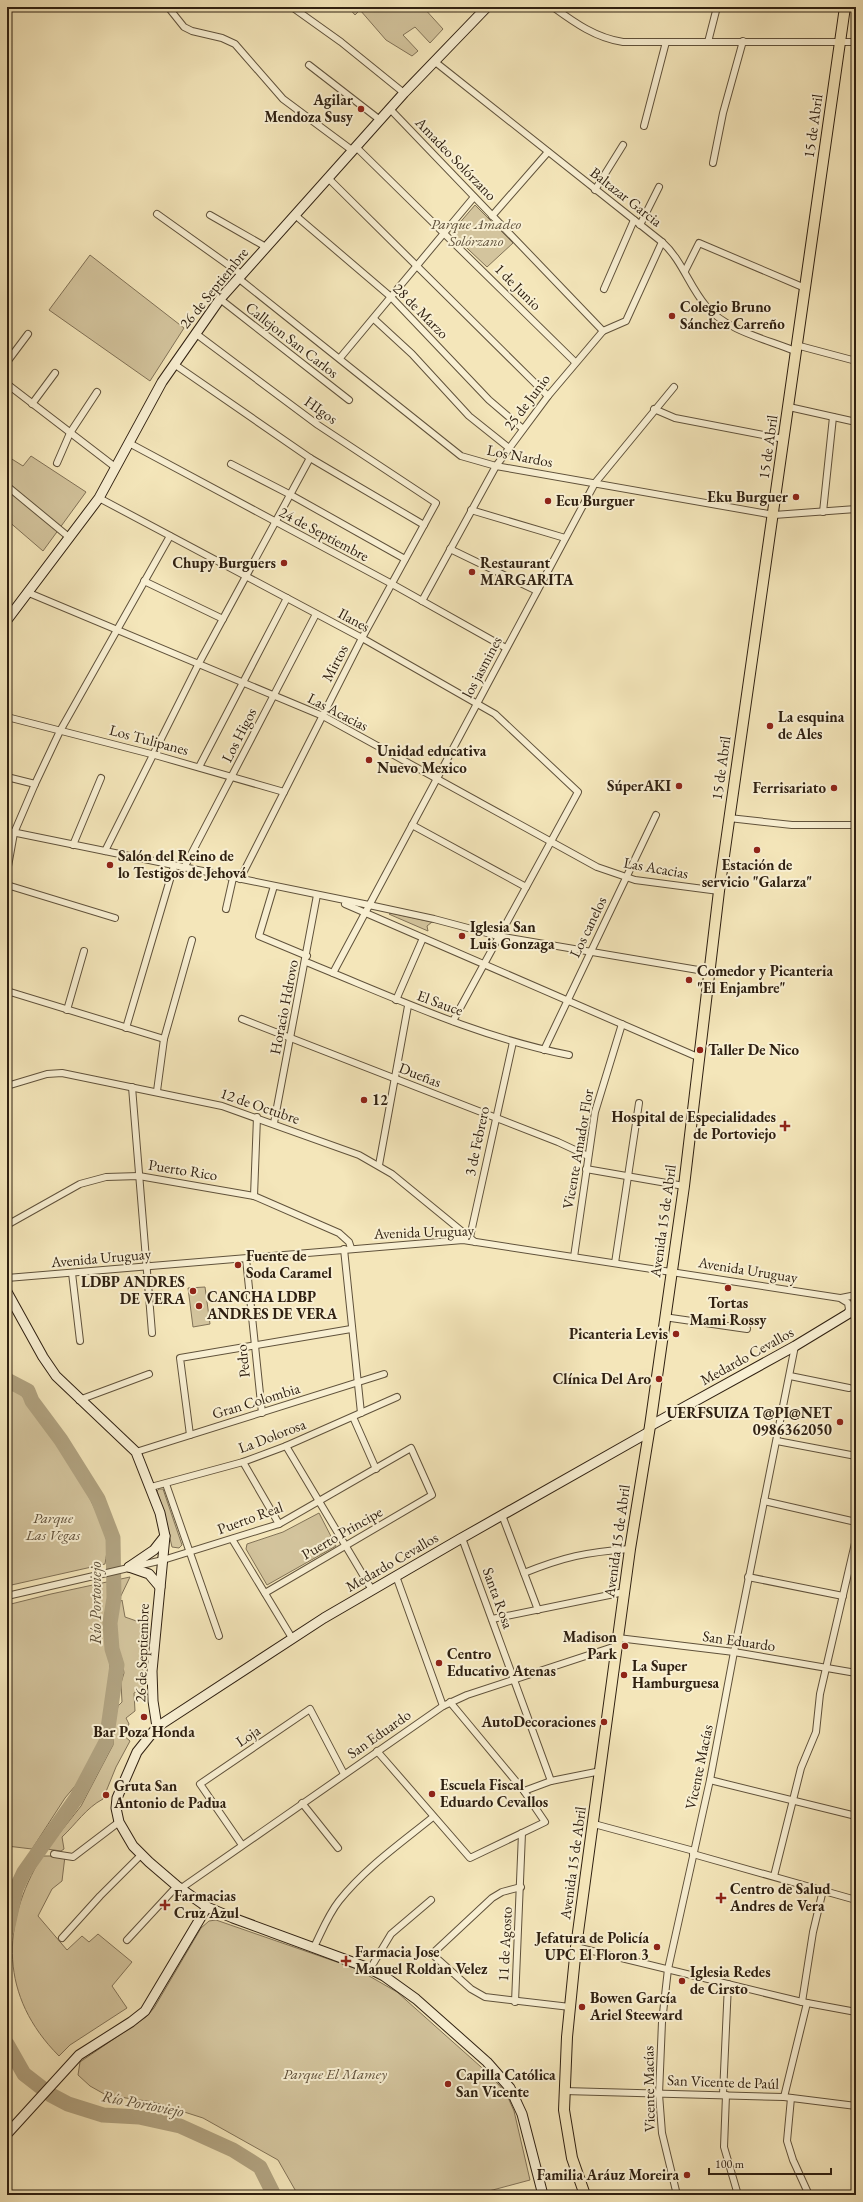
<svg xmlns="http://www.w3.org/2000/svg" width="863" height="2202" font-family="'EB Garamond',serif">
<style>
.green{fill:#d3c49d;stroke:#817257}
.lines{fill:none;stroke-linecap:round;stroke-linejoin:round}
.river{stroke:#b1a381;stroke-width:15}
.street-casing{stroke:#60523b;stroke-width:8}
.secondary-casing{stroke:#2f2011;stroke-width:11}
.primary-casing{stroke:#2f2011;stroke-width:12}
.street{stroke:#f8efd2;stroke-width:6}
.secondary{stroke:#f8efd2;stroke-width:9}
.primary{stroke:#f4e6ba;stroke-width:10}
.poi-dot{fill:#8f2418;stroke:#f8efd2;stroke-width:1.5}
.labels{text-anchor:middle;stroke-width:4;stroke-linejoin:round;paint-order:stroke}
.poi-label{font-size:15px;font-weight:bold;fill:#2f2011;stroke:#f8efd2;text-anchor:start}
.street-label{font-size:15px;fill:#2f2011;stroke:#f8efd2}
.park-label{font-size:15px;font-style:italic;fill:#60513b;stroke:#f8efd2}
.water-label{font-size:16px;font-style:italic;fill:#5c4e38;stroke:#f8efd2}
</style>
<rect width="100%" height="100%" fill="#f4e6ba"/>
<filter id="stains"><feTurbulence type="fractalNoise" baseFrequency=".005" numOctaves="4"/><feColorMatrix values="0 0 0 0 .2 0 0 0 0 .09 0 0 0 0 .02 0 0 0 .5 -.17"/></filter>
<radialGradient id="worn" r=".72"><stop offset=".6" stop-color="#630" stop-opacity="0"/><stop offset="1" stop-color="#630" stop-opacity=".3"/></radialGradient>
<g class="green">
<polygon points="348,7 423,7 443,29 430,43 415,27 403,35 418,51 412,56 386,40 360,10 355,15"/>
<polygon points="475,205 513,243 487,267 451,233"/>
<polygon points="90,255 184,328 150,381 49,310"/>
<polygon points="7,456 23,466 31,456 86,492 43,551 7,520"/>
<polygon points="391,913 432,922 427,926 428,931 391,915 389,914"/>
<polygon points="205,1287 210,1324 193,1327 188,1288"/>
<path d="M7 1385C35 1395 103 1511 107 1543 108 1549 106 1557 105 1564L7 1586Z"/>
<polygon points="159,1489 163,1489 182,1545 179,1548 172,1547 163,1509 157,1491"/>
<polygon points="319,1513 336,1546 267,1585 246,1549 247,1544 283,1532"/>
<polygon points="130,1577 106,1627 110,1663 109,1691 101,1741 86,1773 65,1798 32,1849 7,1846 7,1605 51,1594"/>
<path d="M122 1600 125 1617 145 1624 142 1689 134 1693 135 1711 126 1718 129 1724 123 1735 130 1741 116 1767 103 1799C86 1808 76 1824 62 1837L64 1849 61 1851 47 1849 81 1806 103 1764 113 1745 115 1719 118 1706 122 1702 121 1683 124 1673 122 1659 114 1644V1622L115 1608Z"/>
<path d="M42 1856H65L62 1881 52 1889 38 1916 67 1950 82 1936 89 1942 98 1934 132 1962 112 1986 127 2008 70 2045 59 2056C0 1997 0 1925 42 1856Z"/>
<polygon points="216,1920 357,1969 397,1992 490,2075 506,2093 514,2111 530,2180 474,2195 298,2195 278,2160 203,2118 153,2102 106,2095 90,2086 78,2075 80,2062 146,2017 154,2008 201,1928 209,1921"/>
</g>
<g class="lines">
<g class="river">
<polyline points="7,1380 28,1391 32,1401 61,1440 98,1499 113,1538 114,1598 110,1623 112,1649 117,1665 106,1742 77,1797 24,1872 16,1889 7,1930"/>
<polyline points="7,2044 24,2074 51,2095 68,2104 103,2115 139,2117 180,2126 233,2150 260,2167 274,2195"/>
</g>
<g class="street-casing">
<g id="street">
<polyline points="168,7 184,27 192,31 222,38 235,44 283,99 353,151"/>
<polyline points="292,7 341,42 404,93"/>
<path d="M553 7C575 23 596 38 623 42H856"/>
<polyline points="708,42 717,7"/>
<path d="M434 61 662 242C682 260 689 286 706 306 727 331 766 339 795 351"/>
<polyline points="309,65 380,120"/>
<polyline points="390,109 603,331"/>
<polyline points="644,126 666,42"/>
<polyline points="356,147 575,362"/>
<polyline points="713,163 723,113 743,41"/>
<polyline points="328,178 548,396"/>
<polyline points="595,190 623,145"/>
<polyline points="157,214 241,274"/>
<polyline points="210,215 266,247"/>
<polyline points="295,215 391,297 489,400 523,429"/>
<polyline points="492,216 548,152"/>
<polyline points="640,225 659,187"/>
<polyline points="685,271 699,243 805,288"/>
<polyline points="238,278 461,456 496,466 774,515 856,509"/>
<polyline points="604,289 634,220"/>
<polyline points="220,299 349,400"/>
<polyline points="374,319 412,354 469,416 509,448"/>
<polyline points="195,333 318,425 436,503 362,638 240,879"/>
<polyline points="796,345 856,361"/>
<polyline points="340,358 474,197"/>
<polyline points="7,362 28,334"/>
<polyline points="174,364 310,458 424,525"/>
<polyline points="7,384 115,467"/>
<polyline points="32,404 55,373"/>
<polyline points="789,407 856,422"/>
<polyline points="654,409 675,418 784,439"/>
<polyline points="129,443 392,584 506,648"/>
<polyline points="57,463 70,433 97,392"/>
<polyline points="231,464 291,495 405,559"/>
<polyline points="7,486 70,538"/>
<polyline points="99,498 362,638 495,714 578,792 453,1021"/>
<polyline points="471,510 565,538"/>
<polyline points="823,512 833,417"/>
<polyline points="450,549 537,591"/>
<polyline points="144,581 223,619"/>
<polyline points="29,593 323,716 597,867 635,880 719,891"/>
<polyline points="422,601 496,466 548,396 603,331 626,321 662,242"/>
<polyline points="7,717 155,755 284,792"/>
<polyline points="199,767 287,598"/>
<polyline points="7,777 35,784"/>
<polyline points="729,818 792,825 856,825"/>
<polyline points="412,825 526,887"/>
<polyline points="7,831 369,905 434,919 498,936 710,972"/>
<polyline points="73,845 101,778"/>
<polyline points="105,851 199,663 310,458"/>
<polyline points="184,868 316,614"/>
<polyline points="7,872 14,833 35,784 60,731 170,536"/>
<polyline points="7,885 115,918"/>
<polyline points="274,886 259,936 307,956"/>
<polyline points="345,904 700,1058"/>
<polyline points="226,909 233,878"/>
<path d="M306 962C393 997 477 1037 569 1055"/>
<polyline points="333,973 595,483 674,387"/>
<polyline points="7,991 164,1039"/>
<polyline points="396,1000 423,938"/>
<polyline points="67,1010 84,951"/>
<polyline points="242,1019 558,1142 588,1156"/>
<polyline points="126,1028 174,866"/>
<polyline points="544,1050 656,815"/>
<polyline points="7,1086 47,1074 62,1073 222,1106 359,1155 392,1174 475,1242"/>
<polyline points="132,1087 152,1333"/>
<polyline points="157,1091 164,1039 192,940"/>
<polyline points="274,1123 317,895"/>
<polyline points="379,1165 408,1006"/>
<polyline points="586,1169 684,1186"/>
<polyline points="254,1196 257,1117"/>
<polyline points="7,1225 80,1184 106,1177 139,1176 254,1196 339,1233 349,1242 351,1248"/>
<polyline points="468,1238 470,1237 513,1042"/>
<polyline points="344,1249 361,1413"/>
<polyline points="574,1257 595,1112 622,1024"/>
<polyline points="246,1259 262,1413"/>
<polyline points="615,1263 639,1103"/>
<polyline points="72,1273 80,1341"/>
<polyline points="7,1278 463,1240 840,1298 848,1303 849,1309 847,1314"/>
<polyline points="841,1298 856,1295"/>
<polyline points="664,1317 747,1329"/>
<polyline points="790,1376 849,1388"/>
<polyline points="79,1400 149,1374"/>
<polyline points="353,1417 376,1469"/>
<polyline points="190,1435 180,1358 351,1329"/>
<polyline points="777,1441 856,1456"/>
<polyline points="286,1446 372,1590"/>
<polyline points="136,1452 384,1374"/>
<polyline points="243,1462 279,1524"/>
<polyline points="166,1484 219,1636"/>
<polyline points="151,1487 243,1462 286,1446 397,1397"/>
<polyline points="764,1501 856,1522"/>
<polyline points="502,1515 538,1610"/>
<polyline points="462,1538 551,1781"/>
<polyline points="232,1539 292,1638"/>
<path d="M524 1573C564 1557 586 1552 630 1549"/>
<polyline points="396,1576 443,1706"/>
<polyline points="748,1577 843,1596"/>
<polyline points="7,1596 163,1560 279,1524 411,1448 432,1495 265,1593"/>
<polyline points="492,1619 624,1592"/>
<polyline points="618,1638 734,1652 856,1673"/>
<polyline points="377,1751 470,1858 545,1822 524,1791 450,1702"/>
<polyline points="710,1780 856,1816"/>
<polyline points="524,1791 551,1781 601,1771"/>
<polyline points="302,1803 338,1848"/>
<polyline points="594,1824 694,1851"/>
<polyline points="242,1845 200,1784 310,1709 344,1774"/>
<polyline points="54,1854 73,1857 119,1822"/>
<polyline points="693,1854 856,1900"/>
<polyline points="774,1876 801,1768 816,1732 820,1694 856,1539"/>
<polyline points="521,1887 502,1892 492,1898 432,1954 471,1989 485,1997 570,2007"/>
<polyline points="180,1889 443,1706 467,1695 616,1646"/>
<polyline points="62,1938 100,1896 141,1855"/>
<polyline points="127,1940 177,1886"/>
<path d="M314 1947C322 1931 328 1915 339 1901 365 1868 401 1843 433 1817"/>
<polyline points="576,1947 802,2002 856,2012"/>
<polyline points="370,1969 391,1934 431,1900"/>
<polyline points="515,2002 522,1833"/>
<polyline points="802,2002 813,1932 823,1890"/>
<polyline points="564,2091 784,2097 856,2106"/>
<polyline points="723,2094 728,1984"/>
<polyline points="726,2095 724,2147 738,2195"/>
<polyline points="784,2097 807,2003"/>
<polyline points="791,2098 787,2141 793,2160 809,2195"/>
<polyline points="677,2195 662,2133 659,2094 662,2022 668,1969 710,1780 734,1652 795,1346"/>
</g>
</g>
<g class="secondary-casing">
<g id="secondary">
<polyline points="7,620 99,498 162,382 220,299 404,93 487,7"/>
<polyline points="7,1292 43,1357 56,1376 136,1452 160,1513 165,1536 152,1671 153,1701 157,1727 137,1752 117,1798 116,1808 119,1822 133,1846 149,1862 177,1886 207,1907 233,1918 366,1967 384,1976 416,1999 487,2062 510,2088 522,2114 543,2195"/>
<polyline points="650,1426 795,1346 856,1309"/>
<polyline points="129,1567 154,1550 165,1536"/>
<polyline points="129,1567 149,1574 160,1587"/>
<polyline points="157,1727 324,1618 460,1539 649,1432"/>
<polyline points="7,2134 79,2055 131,2022 145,2011 207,1907"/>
</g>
</g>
<g class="primary-casing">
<polyline id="primary" points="585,2195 572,2158 564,2110 567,2037 576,1947 630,1549 650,1426 684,1186 719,891 845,7"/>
</g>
<use href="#street" class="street"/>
<use href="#secondary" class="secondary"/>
<use href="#primary" class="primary"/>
</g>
<g class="poi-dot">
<circle cx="361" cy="109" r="4"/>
<circle cx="672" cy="316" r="4"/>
<circle cx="796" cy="497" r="4"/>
<circle cx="548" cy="501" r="4"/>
<circle cx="284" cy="563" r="4"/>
<circle cx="472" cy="572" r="4"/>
<circle cx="770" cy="726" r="4"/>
<circle cx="369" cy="760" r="4"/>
<circle cx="679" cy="786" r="4"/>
<circle cx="834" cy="788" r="4"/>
<circle cx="757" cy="850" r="4"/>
<circle cx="110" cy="865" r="4"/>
<circle cx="462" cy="936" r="4"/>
<circle cx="689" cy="980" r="4"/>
<circle cx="700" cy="1050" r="4"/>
<circle cx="364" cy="1100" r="4"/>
<path d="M783 1120h4v4h4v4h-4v4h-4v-4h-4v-4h4z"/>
<circle cx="238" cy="1265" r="4"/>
<circle cx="728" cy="1288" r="4"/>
<circle cx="193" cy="1291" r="4"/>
<circle cx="199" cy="1306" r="4"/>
<circle cx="676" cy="1334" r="4"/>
<circle cx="659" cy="1379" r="4"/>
<circle cx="840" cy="1422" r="4"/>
<circle cx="625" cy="1646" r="4"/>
<circle cx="439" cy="1663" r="4"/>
<circle cx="624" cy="1675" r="4"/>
<circle cx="144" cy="1717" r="4"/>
<circle cx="604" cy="1722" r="4"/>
<circle cx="432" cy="1794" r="4"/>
<circle cx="106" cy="1795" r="4"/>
<path d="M719 1892h4v4h4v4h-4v4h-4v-4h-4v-4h4z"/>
<path d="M163 1899h4v4h4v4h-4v4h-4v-4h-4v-4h4z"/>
<circle cx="657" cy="1947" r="4"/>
<path d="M344 1955h4v4h4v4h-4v4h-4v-4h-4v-4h4z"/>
<circle cx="682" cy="1981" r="4"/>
<circle cx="582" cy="2007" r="4"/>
<circle cx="448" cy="2084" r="4"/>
<circle cx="687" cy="2175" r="4"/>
</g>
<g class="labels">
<g class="poi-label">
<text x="353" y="105" text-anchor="end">Agilar<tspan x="353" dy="17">Mendoza Susy</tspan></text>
<text x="680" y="312">Colegio Bruno<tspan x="680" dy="17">Sánchez Carreño</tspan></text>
<text x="788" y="502" text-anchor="end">Eku Burguer</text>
<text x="556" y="506">Ecu Burguer</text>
<text x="276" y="568" text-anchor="end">Chupy Burguers</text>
<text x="480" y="568">Restaurant<tspan x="480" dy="17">MARGARITA</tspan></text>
<text x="778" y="722">La esquina<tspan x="778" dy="17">de Ales</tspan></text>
<text x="377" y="756">Unidad educativa<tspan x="377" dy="17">Nuevo Mexico</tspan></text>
<text x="671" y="791" text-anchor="end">SúperAKI</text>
<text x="826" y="793" text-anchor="end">Ferrisariato</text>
<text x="118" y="861">Salón del Reino de<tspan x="118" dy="17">lo Testigos de Jehová</tspan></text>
<text x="757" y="870" text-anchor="middle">Estación de<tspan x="757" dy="17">servicio "Galarza"</tspan></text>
<text x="470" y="932">Iglesia San<tspan x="470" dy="17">Luis Gonzaga</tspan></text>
<text x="697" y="976">Comedor y Picanteria<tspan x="697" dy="17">"El Enjambre"</tspan></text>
<text x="708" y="1055">Taller De Nico</text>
<text x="372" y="1105">12</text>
<text x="776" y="1122" text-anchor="end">Hospital de Especialidades<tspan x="776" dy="17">de Portoviejo</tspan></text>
<text x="246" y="1261">Fuente de<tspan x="246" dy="17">Soda Caramel</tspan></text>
<text x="185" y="1287" text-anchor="end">LDBP ANDRES<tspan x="185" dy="17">DE VERA</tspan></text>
<text x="207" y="1302">CANCHA LDBP<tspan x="207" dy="17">ANDRES DE VERA</tspan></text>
<text x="728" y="1308" text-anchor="middle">Tortas<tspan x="728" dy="17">Mami Rossy</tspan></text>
<text x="668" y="1339" text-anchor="end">Picanteria Levis</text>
<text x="651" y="1384" text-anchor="end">Clínica Del Aro</text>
<text x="832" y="1418" text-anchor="end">UERFSUIZA T@PI@NET<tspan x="832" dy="17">0986362050</tspan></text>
<text x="617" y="1642" text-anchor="end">Madison<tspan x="617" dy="17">Park</tspan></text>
<text x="447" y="1659">Centro<tspan x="447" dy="17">Educativo Atenas</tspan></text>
<text x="632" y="1671">La Super<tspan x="632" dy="17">Hamburguesa</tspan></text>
<text x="596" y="1727" text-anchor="end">AutoDecoraciones</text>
<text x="144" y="1737" text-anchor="middle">Bar Poza Honda</text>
<text x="440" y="1790">Escuela Fiscal<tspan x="440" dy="17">Eduardo Cevallos</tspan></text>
<text x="114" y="1791">Gruta San<tspan x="114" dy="17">Antonio de Padua</tspan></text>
<text x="730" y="1894">Centro de Salud<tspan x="730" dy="17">Andres de Vera</tspan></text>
<text x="174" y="1901">Farmacias<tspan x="174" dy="17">Cruz Azul</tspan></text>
<text x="649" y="1943" text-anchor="end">Jefatura de Policía<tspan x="649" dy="17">UPC El Floron 3</tspan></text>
<text x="355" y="1957">Farmacia Jose<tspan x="355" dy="17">Manuel Roldan Velez</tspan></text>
<text x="690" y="1977">Iglesia Redes<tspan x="690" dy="17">de Cirsto</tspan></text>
<text x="590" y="2003">Bowen García<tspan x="590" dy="17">Ariel Steeward</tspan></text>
<text x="456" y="2080">Capilla Católica<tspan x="456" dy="17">San Vicente</tspan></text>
<text x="679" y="2180" text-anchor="end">Familia Aráuz Moreira</text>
</g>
<g class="street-label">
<text transform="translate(813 126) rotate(-82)" y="5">15 de Abril</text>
<text transform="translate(456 159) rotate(46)" y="5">Amadeo Solórzano</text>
<text transform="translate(626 197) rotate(38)" y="5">Baltazar Garcia</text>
<text transform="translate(518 287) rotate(45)" y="5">1 de Junio</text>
<text transform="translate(214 288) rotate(-51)" y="5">26 de Septiembre</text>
<text transform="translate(421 311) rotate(45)" y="5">28 de Marzo</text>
<text transform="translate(292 340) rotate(38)" y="5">Callejon San Carlos</text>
<text transform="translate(527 402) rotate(-53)" y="5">25 de Junio</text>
<text transform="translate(321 410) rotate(35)" y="5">HIgos</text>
<text transform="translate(768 447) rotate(-82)" y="5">15 de Abril</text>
<text transform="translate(520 456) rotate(11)" y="5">Los Nardos</text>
<text transform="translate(324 534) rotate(28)" y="5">24 de Septiembre</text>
<text transform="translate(354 620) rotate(28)" y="5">Ilanes</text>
<text transform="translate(335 663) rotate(-63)" y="5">Mirtos</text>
<text transform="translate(482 667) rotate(-62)" y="5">los jasmines</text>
<text transform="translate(338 712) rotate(27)" y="5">Las Acacias</text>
<text transform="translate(239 735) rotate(-63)" y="5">Los Higos</text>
<text transform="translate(149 740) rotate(15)" y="5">Los Tulipanes</text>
<text transform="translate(721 768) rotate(-82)" y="5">15 de Abril</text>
<text transform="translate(656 868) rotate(10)" y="5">Las Acacias</text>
<text transform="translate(588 927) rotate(-64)" y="5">Los canelos</text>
<text transform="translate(440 1003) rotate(20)" y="5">El Sauce</text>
<text transform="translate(284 1007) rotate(-79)" y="5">Horacio Hdrovo</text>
<text transform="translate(420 1075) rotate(21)" y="5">Dueñas</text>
<text transform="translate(260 1106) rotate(19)" y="5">12 de Octubre</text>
<text transform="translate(477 1141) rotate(-78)" y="5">3 de Febrero</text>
<text transform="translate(578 1149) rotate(-80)" y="5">Vicente Amador Flor</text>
<text transform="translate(183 1170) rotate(9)" y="5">Puerto Rico</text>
<text transform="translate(663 1221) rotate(-82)" y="5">Avenida 15 de Abril</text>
<text transform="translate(424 1232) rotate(-2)" y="5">Avenida Uruguay</text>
<text transform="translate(101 1258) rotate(-5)" y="5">Avenida Uruguay</text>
<text transform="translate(748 1270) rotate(9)" y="5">Avenida Uruguay</text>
<text transform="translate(747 1356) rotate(-29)" y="5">Medardo Cevallos</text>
<text transform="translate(243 1361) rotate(-96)" y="5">Pedro</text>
<text transform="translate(256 1401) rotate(-17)" y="5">Gran Colombia</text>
<text transform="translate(272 1436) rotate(-21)" y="5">La Dolorosa</text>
<text transform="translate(250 1518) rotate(-20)" y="5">Puerto Real</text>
<text transform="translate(342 1533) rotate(-30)" y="5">Puerto Principe</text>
<text transform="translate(617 1541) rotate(-82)" y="5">Avenida 15 de Abril</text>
<text transform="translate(392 1562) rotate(-30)" y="5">Medardo Cevallos</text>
<text transform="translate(498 1598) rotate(70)" y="5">Santa Rosa</text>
<text transform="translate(739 1641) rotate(8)" y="5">San Eduardo</text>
<text transform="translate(142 1653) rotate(-88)" y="5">26 de Septiembre</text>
<text transform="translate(379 1734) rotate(-35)" y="5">San Eduardo</text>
<text transform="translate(248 1736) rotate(-34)" y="5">Loja</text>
<text transform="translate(699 1767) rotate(-78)" y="5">Vicente Macías</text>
<text transform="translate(573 1863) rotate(-82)" y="5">Avenida 15 de Abril</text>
<text transform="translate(505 1944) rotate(-87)" y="5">11 de Agosto</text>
<text transform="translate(723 2082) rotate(2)" y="5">San Vicente de Paúl</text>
<text transform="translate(649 2089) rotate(-91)" y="5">Vicente Macías</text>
</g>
<g class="park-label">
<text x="476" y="229">Parque Amadeo<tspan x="476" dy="17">Solórzano</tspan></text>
<text x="53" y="1523">Parque<tspan x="53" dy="17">Las Vegas</tspan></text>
<text x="335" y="2079">Parque El Mamey</text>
</g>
<g class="water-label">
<text transform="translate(95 1603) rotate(-90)" y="6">Río Portoviejo</text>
<text transform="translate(143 2103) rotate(11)" y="6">Río Portoviejo</text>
</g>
</g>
<rect width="863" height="2202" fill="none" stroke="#f4e6ba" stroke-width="24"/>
<rect x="8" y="8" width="847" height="2186" fill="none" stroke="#2f2011" stroke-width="2"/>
<rect x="12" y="12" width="839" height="2178" fill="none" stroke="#2f2011"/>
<path d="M709 2168v6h122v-6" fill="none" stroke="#2f2011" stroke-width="2"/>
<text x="715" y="2168" font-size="12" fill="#2f2011" stroke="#f8efd2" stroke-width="3" paint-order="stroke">100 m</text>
<rect width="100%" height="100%" filter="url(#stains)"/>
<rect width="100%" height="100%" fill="url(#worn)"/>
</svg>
